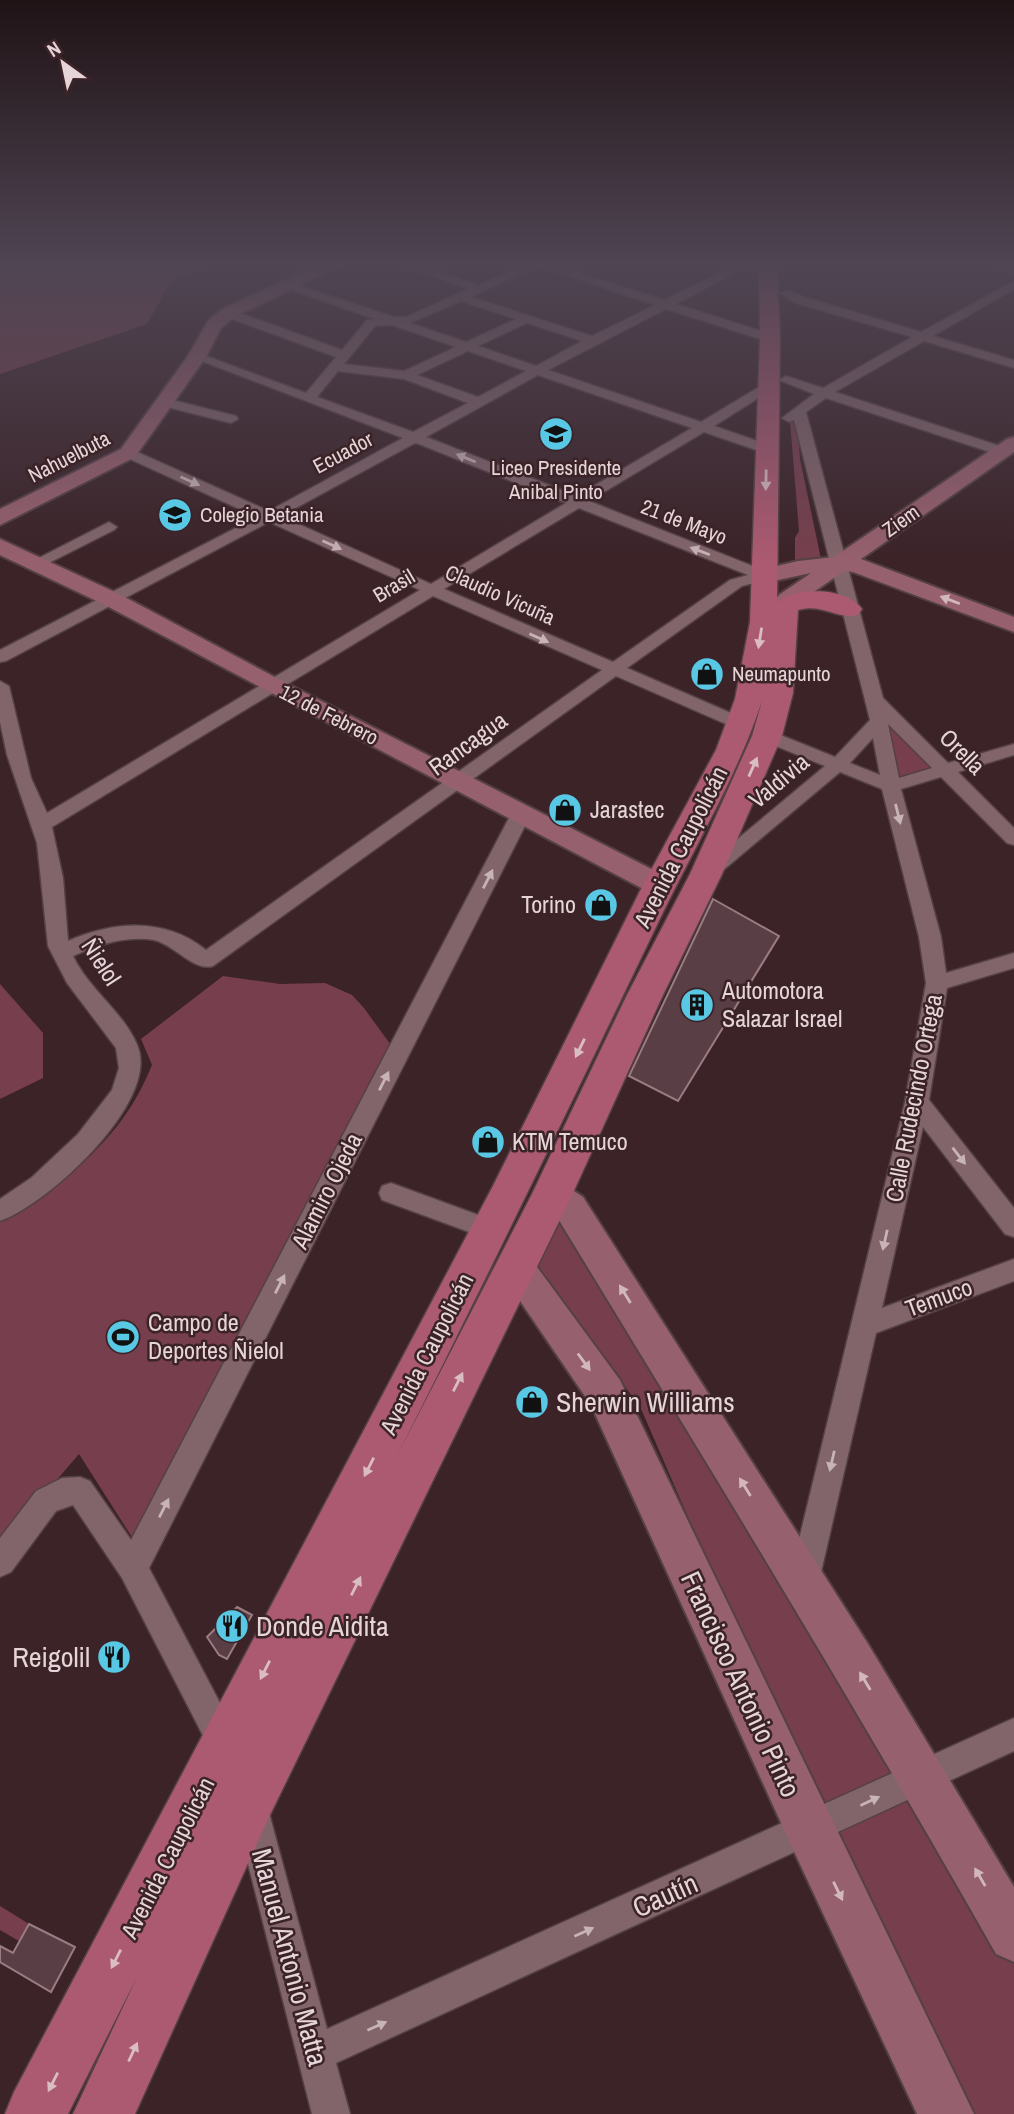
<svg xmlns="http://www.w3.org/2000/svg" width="1014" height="2114" font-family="'Archivo Narrow',sans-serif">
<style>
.green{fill:#773f4d}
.building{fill:#593f45;stroke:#9a7c82;stroke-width:2}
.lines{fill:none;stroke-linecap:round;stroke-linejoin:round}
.street-casing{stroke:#544045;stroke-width:3}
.secondary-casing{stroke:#544045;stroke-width:4}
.primary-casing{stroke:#544045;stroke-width:3}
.street{fill:#82656b;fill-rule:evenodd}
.secondary{fill:#97606e;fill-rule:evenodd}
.primary{fill:#ac5a71;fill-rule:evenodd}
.oneway{fill:#c8b3b7}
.oneway2{fill:#dabcc3}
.oneway3{fill:#d2b8be}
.labels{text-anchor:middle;stroke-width:5;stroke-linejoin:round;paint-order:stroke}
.far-street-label{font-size:21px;fill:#e6d5d8;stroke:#3b2328}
.far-poi-label{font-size:21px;fill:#e6d5d8;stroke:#3b2328;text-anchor:start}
.street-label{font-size:24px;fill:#e6d5d8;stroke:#3b2328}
.poi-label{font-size:24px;fill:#e6d5d8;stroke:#3b2328;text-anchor:start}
.near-poi-label{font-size:28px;fill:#e6d5d8;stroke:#3b2328;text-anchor:start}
.near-street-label{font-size:28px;fill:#e6d5d8;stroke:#3b2328}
</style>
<rect width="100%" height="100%" fill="#3b2328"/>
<g class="green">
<polygon points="0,266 207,266 170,283 147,324 0,374"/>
<polygon points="797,417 800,459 821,559 795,561 795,538 799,531 790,421"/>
<polygon points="886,721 936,766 898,777"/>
<path d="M223 976 280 984 325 983 352 995 364 1008 396 1052 137 1545 79 1454 0 1546V1220C67 1182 123 1138 152 1065L141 1039Z"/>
<polygon points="0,984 43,1033 43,1078 0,1099"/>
<polygon points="549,1213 561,1216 1014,1961 1014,2114 966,2114 801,1778 642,1411 607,1360 535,1272"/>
<polygon points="0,1906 29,1924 19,1941 0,1930"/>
</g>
<g class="building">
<polygon points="713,899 779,936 678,1101 629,1076"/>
<polygon points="237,1607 252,1615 227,1659 219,1655 207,1637"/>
<polygon points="29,1924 75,1947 51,1992 0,1962 0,1946 13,1953"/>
</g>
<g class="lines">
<g class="street-casing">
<g id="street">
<path d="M405 266H422L479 285 522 266H537L471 297 592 336 655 305 540 266H558L664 300 733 266H748L676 304 774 335V341H766L666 309 548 370 701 422 764 384H774L776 387 714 426 772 446V452H762L704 432 589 501 770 573 772 576 770 579 742 586 627 668 747 720 750 724 747 728H735L616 676 213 966C194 972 175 945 154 940 126 935 98 945 73 956 89 990 125 1013 138 1047 159 1103 47 1205 0 1221V1199L31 1178 78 1134 112 1090 119 1068 116 1048 67 983 48 946 37 843 7 755 0 722V681L9 686 31 778 47 813 420 590 269 522 6 661 0 662V650L257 517 123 456V450H133L269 511 403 438 191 357 197 353 201 354 306 393 336 357 224 316V310H232L342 350 367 320 375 319 286 288V284H294L394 317H406L468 289ZM461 301 516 319 466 342 410 323ZM527 323 582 341 536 366 478 346ZM392 325 456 347 404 371 344 364 375 326ZM468 351 526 371 478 397 417 375ZM338 371 404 379 468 403 413 432 317 397ZM538 375 692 428 577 496 426 437ZM415 443 419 444 566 503 431 584 281 516ZM579 508 748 575 730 580 613 662 444 589ZM433 596 602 670 206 950C165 917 114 921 68 941L63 878 52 827Z"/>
<path d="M1014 281V289L933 336 1014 360V368L924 341 835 392 1006 448V454H996L826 398 806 412 883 698 948 763 1014 744V755L958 772 1014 828V845L1007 843 941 777 901 789 941 937 946 973 1014 953V968L947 988 929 1100 1014 1208V1237L1005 1234 923 1127 882 1308 1014 1259V1281L876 1333 819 1581 815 1592 804 1596 793 1592 789 1581 905 1102 926 983 919 937 882 789 840 772 715 877H701L698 872 825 766 761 740 758 736 761 732H773L835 757 870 720 794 420 789 422 782 418 814 394 779 380 786 376 823 388 912 337 796 303 780 293 790 291 804 297 921 332ZM888 724 932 768 899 778ZM873 738 880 775 850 763Z"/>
<polygon points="164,398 236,416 238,419 231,423 159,405 159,399"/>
<polygon points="109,522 117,527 114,530 41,567 29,567 27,564"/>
<polygon points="521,808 528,810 531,814 149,1568 241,1743 237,1755 225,1759 213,1755 122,1578 73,1505 56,1511 11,1572 0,1577 0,1538 36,1491 62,1478 80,1477 90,1481 131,1540 511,814 514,810"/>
<polygon points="391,1183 500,1223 504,1230 500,1237 491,1240 382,1200 379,1193 382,1186"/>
<polygon points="1014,1718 1014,1751 336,2063 350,2114 312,2114 234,1809 239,1797 251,1792 263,1797 268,1809 327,2029"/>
</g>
</g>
<g class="secondary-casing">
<g id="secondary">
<polygon points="317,266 340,266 234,317 221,328 206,357 135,457 0,525 0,509 121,449 188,356 208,321 222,309"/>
<polygon points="994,266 1014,266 1014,275"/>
<polygon points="1014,437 1014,452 861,559 1014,617 1014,632 853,572 844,571 795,605 779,605 775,600 779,595 811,573 764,583 756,581 752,576 756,571 798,561 834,557 1007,439"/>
<polygon points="0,539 119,594 282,681 669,878 674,885 669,892 659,895 649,892 103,604 0,555"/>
<path d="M552 1180 565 1185 583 1197 868 1644 1014 1887V1962L996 1954C855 1705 706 1461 557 1217L539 1205 534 1195 539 1185Z"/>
<polygon points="516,1251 529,1256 620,1380 974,2114 917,2114 792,1847 591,1405 497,1267 503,1256"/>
</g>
</g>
<g class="primary-casing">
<path id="primary" d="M759 266H777L780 338 777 603C795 586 847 587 862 609L858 615C837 620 823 603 798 610L793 693 782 736 722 874 662 997 572 1195 268 1819 135 2114H73L137 1977 68 2114H5L14 2092 493 1186 643 885 716 750 735 699 750 622 760 338ZM762 701 752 736 690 874 626 997 532 1194 398 1454C485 1281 570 1106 654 931 690 854 735 782 762 701Z"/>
</g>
<use href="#street" class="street"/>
<use href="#secondary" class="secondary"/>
<use href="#primary" class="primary"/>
</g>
<defs><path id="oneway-solid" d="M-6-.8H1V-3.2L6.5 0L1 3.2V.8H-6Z" transform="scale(1.75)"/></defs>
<g class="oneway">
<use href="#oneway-solid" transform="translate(466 458) rotate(-158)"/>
<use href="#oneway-solid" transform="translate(190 481) rotate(24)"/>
<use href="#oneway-solid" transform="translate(332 545) rotate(24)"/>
<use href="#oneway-solid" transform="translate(700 551) rotate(-159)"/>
<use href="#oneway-solid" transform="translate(539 638) rotate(24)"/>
<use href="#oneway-solid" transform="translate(898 814) rotate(76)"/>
<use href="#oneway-solid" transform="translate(488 879) rotate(-63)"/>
<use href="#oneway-solid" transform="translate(384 1081) rotate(-63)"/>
<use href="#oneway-solid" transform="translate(959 1156) rotate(52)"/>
<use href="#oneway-solid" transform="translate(885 1240) rotate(103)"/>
<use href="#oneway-solid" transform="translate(280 1284) rotate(-63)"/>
<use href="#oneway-solid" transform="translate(832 1461) rotate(103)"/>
<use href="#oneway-solid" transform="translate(164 1508) rotate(-63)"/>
<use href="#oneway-solid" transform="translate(870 1801) rotate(-25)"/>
<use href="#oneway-solid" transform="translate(584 1932) rotate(-24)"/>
<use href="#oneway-solid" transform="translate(377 2026) rotate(-24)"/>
</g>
<g class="oneway2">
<use href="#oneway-solid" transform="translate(766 480) rotate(91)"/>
<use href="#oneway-solid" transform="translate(760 638) rotate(99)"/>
<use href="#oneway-solid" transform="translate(753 767) rotate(-66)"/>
<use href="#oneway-solid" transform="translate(580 1048) rotate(116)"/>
<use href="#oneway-solid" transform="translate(458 1382) rotate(-63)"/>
<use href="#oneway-solid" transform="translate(369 1467) rotate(117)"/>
<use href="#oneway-solid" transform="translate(356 1586) rotate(-63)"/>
<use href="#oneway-solid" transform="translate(265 1670) rotate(117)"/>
<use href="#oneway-solid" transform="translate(116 1959) rotate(117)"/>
<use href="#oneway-solid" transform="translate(133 2052) rotate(-65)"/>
<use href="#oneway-solid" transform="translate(53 2082) rotate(117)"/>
</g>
<g class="oneway3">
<use href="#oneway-solid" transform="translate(950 600) rotate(-159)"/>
<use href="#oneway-solid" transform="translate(625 1294) rotate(-122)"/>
<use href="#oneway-solid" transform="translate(584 1362) rotate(54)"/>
<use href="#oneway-solid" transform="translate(745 1487) rotate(-122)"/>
<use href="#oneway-solid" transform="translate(865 1681) rotate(-121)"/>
<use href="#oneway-solid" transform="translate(980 1877) rotate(-120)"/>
<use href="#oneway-solid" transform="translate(838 1891) rotate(64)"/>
</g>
<linearGradient id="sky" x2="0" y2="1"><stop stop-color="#201316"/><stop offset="0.47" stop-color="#4f4553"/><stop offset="1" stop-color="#4f4553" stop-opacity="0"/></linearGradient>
<rect width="1014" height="562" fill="url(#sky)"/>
<defs>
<g id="school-disc" transform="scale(1.75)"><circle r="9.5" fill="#59c8e4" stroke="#3b2328"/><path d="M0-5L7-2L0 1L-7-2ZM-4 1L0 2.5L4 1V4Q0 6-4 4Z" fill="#111"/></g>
<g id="shop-disc" transform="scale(1.75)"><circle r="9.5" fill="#59c8e4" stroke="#3b2328"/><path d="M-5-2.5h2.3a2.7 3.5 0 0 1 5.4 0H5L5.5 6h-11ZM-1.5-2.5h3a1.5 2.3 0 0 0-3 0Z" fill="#111"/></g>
<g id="building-disc" transform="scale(1.75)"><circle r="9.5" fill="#59c8e4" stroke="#3b2328"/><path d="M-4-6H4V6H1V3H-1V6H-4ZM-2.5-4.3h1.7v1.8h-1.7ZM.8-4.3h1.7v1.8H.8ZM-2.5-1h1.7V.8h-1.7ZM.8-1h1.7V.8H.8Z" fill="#111"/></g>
<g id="stadium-disc" transform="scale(1.75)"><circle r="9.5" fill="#59c8e4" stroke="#3b2328"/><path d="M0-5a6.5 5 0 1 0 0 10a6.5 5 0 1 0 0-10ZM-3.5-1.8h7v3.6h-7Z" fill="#111"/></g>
<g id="restaurant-disc" transform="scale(1.75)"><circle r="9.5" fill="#59c8e4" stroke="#3b2328"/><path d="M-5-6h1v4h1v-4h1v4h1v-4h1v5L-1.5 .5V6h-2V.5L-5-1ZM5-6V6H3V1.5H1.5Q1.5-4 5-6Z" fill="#111"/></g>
</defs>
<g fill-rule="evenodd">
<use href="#school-disc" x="556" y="434"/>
<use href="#school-disc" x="175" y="515"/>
<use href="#shop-disc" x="707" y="674"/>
<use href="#shop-disc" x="565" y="810"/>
<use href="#shop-disc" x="601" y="905"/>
<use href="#building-disc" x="697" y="1005"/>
<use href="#shop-disc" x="488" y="1142"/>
<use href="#stadium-disc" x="123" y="1337"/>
<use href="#shop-disc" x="532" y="1402"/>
<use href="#restaurant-disc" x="232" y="1626"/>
<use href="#restaurant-disc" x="114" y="1657"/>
</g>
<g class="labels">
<g class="far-street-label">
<text transform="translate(343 453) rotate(-28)" y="7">Ecuador</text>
<text transform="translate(69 457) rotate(-27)" y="7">Nahuelbuta</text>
<text transform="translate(901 521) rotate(-35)" y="7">Ziem</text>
<text transform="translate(684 522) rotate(21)" y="7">21 de Mayo</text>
<text transform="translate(394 586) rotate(-31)" y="7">Brasil</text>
<text transform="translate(500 595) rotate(24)" y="7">Claudio Vicuña</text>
<text transform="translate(329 715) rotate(27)" y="7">12 de Febrero</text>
</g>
<g class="far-poi-label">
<text x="556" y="475" text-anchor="middle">Liceo Presidente<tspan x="556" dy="24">Anibal Pinto</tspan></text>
<text x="200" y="522">Colegio Betania</text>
<text x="732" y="681">Neumapunto</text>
</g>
<g class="street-label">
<text transform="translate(468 744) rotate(-36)" y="8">Rancagua</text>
<text transform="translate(962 752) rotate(45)" y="8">Orella</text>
<text transform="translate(779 781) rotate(-40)" y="8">Valdivia</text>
<text transform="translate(681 847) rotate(-63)" y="8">Avenida Caupolicán</text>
<text transform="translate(101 962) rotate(57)" y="8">Ñielol</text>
<text transform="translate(914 1098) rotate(-79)" y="8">Calle Rudecindo Ortega</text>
<text transform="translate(327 1191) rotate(-63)" y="8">Alamiro Ojeda</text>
<text transform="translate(939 1298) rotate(-20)" y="8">Temuco</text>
<text transform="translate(427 1354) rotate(-63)" y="8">Avenida Caupolicán</text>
<text transform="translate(168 1858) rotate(-63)" y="8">Avenida Caupolicán</text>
</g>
<g class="poi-label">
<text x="590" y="818">Jarastec</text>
<text x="576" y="913" text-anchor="end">Torino</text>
<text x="722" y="999">Automotora<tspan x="722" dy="28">Salazar Israel</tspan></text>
<text x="512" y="1150">KTM Temuco</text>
<text x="148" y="1331">Campo de<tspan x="148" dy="28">Deportes Ñielol</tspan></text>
</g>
<g class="near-poi-label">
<text x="556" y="1412">Sherwin Williams</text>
<text x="256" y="1636">Donde Aidita</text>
<text x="90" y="1667" text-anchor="end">Reigolil</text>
</g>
<g class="near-street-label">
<text transform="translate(741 1684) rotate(65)" y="10">Francisco Antonio Pinto</text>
<text transform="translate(665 1895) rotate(-24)" y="10">Cautín</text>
<text transform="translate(290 1957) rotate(75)" y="10">Manuel Antonio Matta</text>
</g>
</g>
<g transform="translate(63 63) rotate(327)" stroke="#3b2328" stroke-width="5" paint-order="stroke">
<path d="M0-5L12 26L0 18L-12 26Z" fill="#e6d5d8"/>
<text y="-10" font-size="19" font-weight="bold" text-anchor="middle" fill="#e6d5d8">N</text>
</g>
</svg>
